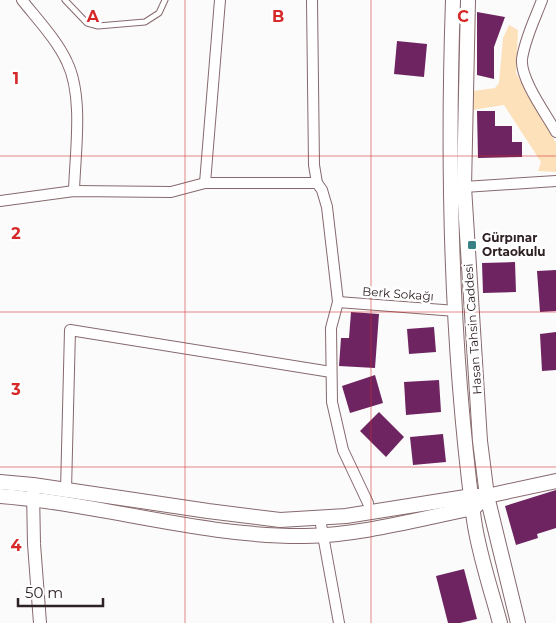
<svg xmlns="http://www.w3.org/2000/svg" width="556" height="623" font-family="Montserrat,sans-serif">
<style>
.green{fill:#fde1ba}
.building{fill:#6e2461}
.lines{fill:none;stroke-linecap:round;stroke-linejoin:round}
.service-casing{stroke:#87696d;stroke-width:7}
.minor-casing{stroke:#87696d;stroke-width:12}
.tertiary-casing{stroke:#87696d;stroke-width:14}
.secondary-casing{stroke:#87696d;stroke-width:16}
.service{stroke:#fff;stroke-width:5}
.minor{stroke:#fff;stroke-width:10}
.tertiary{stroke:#fff;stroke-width:12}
.secondary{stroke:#fff;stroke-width:14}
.grid{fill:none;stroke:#d62828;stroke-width:1;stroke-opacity:0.55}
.poi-dot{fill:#388085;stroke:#fff;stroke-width:2}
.labels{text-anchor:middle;stroke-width:5;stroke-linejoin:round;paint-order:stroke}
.poi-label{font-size:12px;font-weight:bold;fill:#2f2224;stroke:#fff;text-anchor:start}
.street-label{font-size:12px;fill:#2f2224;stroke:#fff}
.grid-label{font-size:16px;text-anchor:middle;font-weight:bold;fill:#d62828;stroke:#fff;stroke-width:5;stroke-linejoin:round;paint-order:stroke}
</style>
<rect width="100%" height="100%" fill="#fbfbfb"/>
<polygon class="green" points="509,25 518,30 516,73 556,143 556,172 538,171 541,162 504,105 472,110 473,91 495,88 499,83 503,38"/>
<g class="building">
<polygon points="477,12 505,17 494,47 494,79 477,75"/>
<polygon points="397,41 427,44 424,77 394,74"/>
<polygon points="477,111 495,111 495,126 512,126 512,142 522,142 522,157 478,158"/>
<polygon points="515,262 516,292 483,293 482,263"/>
<polygon points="556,270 556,311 540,312 537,271"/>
<polygon points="351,312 379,314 375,368 339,366 341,338 349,338"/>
<polygon points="434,327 436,352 409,354 407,329"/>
<polygon points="556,332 556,370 542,371 540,334"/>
<polygon points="375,375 383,403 350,413 342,386"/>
<polygon points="439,380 441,412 406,415 404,382"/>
<polygon points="379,412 404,437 386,457 360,431"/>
<polygon points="443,434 446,462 413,465 410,437"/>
<polygon points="556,490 556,528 537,534 538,538 516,545 505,506"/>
<polygon points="464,569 477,619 460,623 448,623 436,576"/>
</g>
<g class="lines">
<g class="service-casing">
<polyline id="service" points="65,0 87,23 98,26 145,22 159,13 165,0"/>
</g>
<g class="minor-casing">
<g id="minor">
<path d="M22 0C37 19 57 40 67 62 84 97 75 153 74 191"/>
<polyline points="312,0 314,165 317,183 322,190 327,207 338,302 331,328 332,402 343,450 368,503"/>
<path d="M542 0C535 19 525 38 522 59 520 79 546 114 556 132"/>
<polyline points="205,183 220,0"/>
<polyline points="464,187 556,181"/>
<polyline points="0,201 74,191 171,192 205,183 317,183"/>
<polyline points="338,302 456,311"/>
<polyline points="66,490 70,330 331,372"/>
<polyline points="320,519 339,623"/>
</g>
</g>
<g class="tertiary-casing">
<polyline id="tertiary" points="33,491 34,544 40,623"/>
</g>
<g class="secondary-casing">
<g id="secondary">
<path d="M453 0C447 173 451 348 474 520 479 555 491 589 500 623"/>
<polyline points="468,0 464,187 480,441 487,496 518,623"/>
<polyline points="0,482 33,485 208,511 280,520 346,516 472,496 487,496 556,481"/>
<path d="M0 496C102 504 203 537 305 536 362 535 418 519 474 508L479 503"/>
</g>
</g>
<use href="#service" class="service"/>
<use href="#minor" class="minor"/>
<use href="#tertiary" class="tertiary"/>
<use href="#secondary" class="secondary"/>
</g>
<path class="grid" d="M185 0V623M371 0V623M0 156H556M0 312H556M0 467H556"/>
<rect class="poi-dot" x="467" y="240" width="10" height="10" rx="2.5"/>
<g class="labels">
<g class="poi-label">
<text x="482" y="242">Gürpınar<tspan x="482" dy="14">Ortaokulu</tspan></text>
</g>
<g class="street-label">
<text transform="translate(398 294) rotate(4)" y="4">Berk Sokağı</text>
<text transform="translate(473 329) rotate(-94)" y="4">Hasan Tahsin Caddesi</text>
</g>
</g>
<g class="grid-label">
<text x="93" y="22">A</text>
<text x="278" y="22">B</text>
<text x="463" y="22">C</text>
<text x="16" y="84">1</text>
<text x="16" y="239">2</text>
<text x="16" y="395">3</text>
<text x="16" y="551">4</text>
</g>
<path d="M18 598v8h85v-8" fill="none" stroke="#2f2224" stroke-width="2.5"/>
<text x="25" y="598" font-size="15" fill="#2f2224" stroke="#ffffff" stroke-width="4" paint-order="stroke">50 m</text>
</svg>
